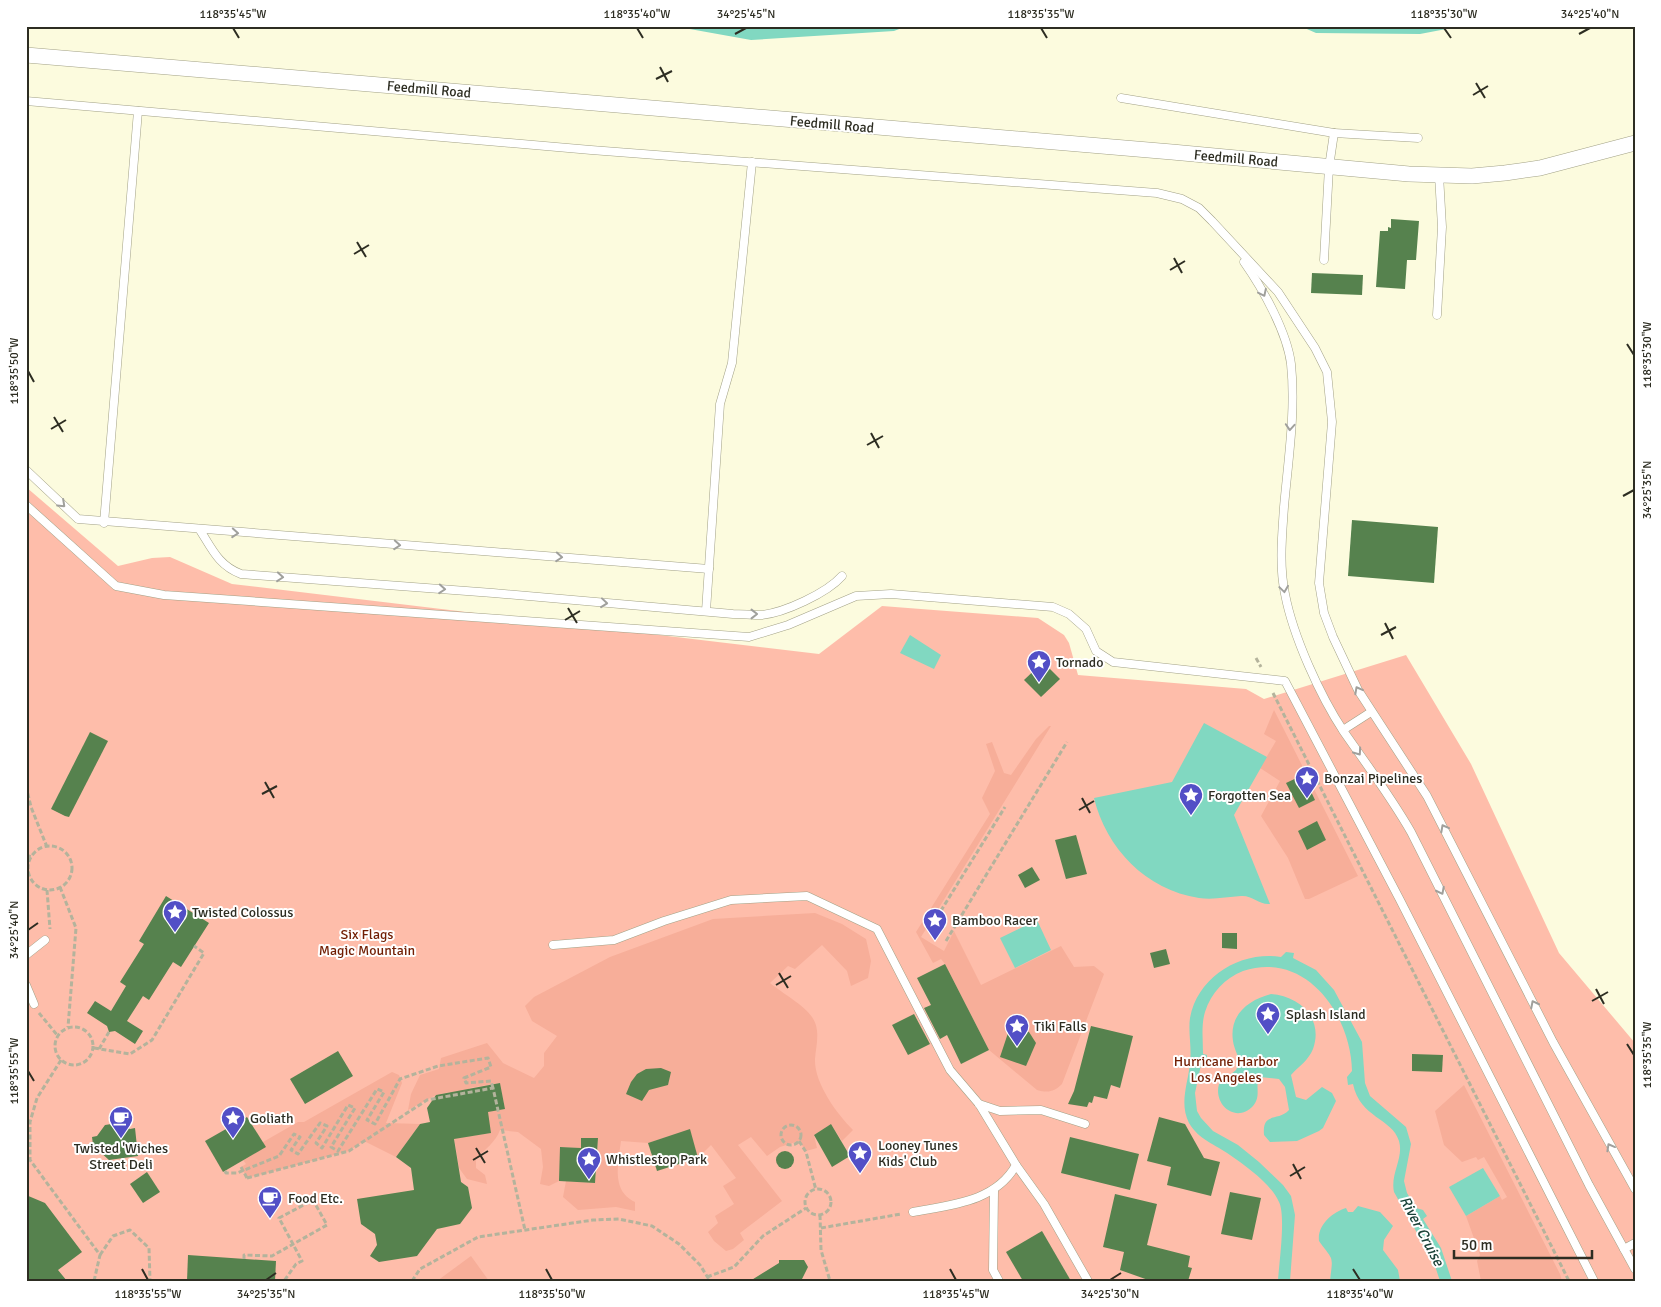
<svg xmlns="http://www.w3.org/2000/svg" width="1661" height="1307" font-family="Signika,sans-serif">
<style>
.green{fill:#febdaa}
.forest{fill:#f7ae99}
.water{fill:#81d8c1}
.building{fill:#56824e}
.lines{fill:none;stroke-linecap:round;stroke-linejoin:round}
.lane-casing{stroke:#a2a186;stroke-width:9}
.street-casing{stroke:#a2a186;stroke-width:16}
.path{stroke:#b4b39c;stroke-width:3;stroke-dasharray:5 2.5;stroke-linecap:butt}
.lane{stroke:#fff;stroke-width:8}
.street{stroke:#fff;stroke-width:15}
.path-bridge{stroke:#b4b39c;stroke-width:3;stroke-dasharray:5 2.5;stroke-linecap:butt}
.oneway{stroke:#a0a09c}
.ticks{fill:none;stroke:#2d2d22;stroke-width:2}
.labels{text-anchor:middle;stroke-width:4;stroke-linejoin:round;paint-order:stroke}
.street-label{font-size:14px;fill:#2d2d22;stroke:#fff}
.poi-label{font-size:14px;fill:#2d2d22;stroke:#fff;text-anchor:start}
.park-label{font-size:14px;fill:#711e03;stroke:#fff}
.water-label{font-size:15px;font-style:italic;fill:#1a4238;stroke:#fff}
.neatline{fill:none;stroke:#2d2d22;stroke-width:2}
.ticks-label{font-size:12px;text-anchor:middle;fill:#2d2d22}
</style>
<rect width="100%" height="100%" fill="#fcfbde"/>
<polygon class="green" points="26,487 118,566 152,558 170,557 232,584 819,654 882,606 1038,618 1064,635 1069,643 1078,675 1246,689 1264,699 1406,655 1471,764 1559,953 1635,1043 1635,1281 26,1281"/>
<g class="forest">
<polygon points="1274,710 1358,876 1309,899 1305,899 1288,858 1261,816 1280,781 1260,768 1276,741 1264,734"/>
<path d="M1049 726H1051L921 937 944 951 954 931 981 985 1061 946 1074 967 1094 966 1104 974 1062 1084C1054 1092 1048 1093 1037 1090L989 1050 945 964 941 959 933 963 916 932 990 814 982 798 995 771 986 744 992 742 1004 773 1011 775 1036 739Z"/>
<path d="M815 913 842 924 866 939 871 961 868 978 851 986 847 971 822 945 795 969 788 966 770 983C782 993 804 1005 812 1017 821 1030 816 1045 815 1059 814 1083 837 1114 853 1130L842 1141 831 1124 814 1135 817 1148 806 1151 799 1141 780 1147 767 1156 751 1137 738 1145 782 1201 740 1233 744 1240 733 1249 726 1251 714 1241 708 1232 718 1223 715 1216 734 1204 723 1186 736 1178 711 1145 698 1158 689 1130 648 1143 621 1141C618 1163 611 1191 635 1202V1211L616 1207 578 1210 563 1197 566 1181 595 1183 598 1139 582 1138 581 1148 561 1147 559 1181 549 1186 540 1184 543 1167 541 1149 518 1132 500 1130C496 1142 484 1150 476 1159V1168L485 1175 487 1184 467 1179 459 1168 451 1119 455 1118 470 1136 491 1133 487 1112 505 1109 500 1083 469 1088 471 1099 452 1103 450 1092 436 1095 408 1110 411 1094 420 1075 439 1069 441 1058 487 1043 503 1063 534 1078 544 1066V1053L557 1036 532 1021 525 1006 534 997 610 957 713 919Z"/>
<polygon points="392,1072 399,1075 402,1083 386,1123 420,1124 396,1157 364,1141 349,1151 247,1178 241,1167 246,1164 243,1160 263,1142 298,1122 304,1122"/>
<polygon points="1464,1085 1560,1274 1562,1281 1481,1281 1477,1261 1480,1255 1466,1216 1500,1196 1502,1200 1507,1197 1484,1157 1478,1160 1476,1157 1462,1162 1444,1145 1435,1111"/>
<polygon points="471,1256 489,1281 437,1281"/>
</g>
<g class="water">
<polygon points="673,26 907,26 894,31 751,40"/>
<polygon points="1300,26 1462,26 1420,34 1316,33"/>
<polygon points="910,635 941,655 934,669 900,653"/>
<path d="M1204 723 1267 757 1234 815 1270 904C1259 905 1252 895 1241 896 1227 897 1213 900 1199 898 1146 890 1106 848 1094 798L1172 782Z"/>
<polygon points="1037,920 1051,950 1015,968 1000,938"/>
<path d="M1286 952 1294 953 1293 958 1316 970 1334 990 1362 1042 1365 1083 1370 1096 1406 1127 1411 1144 1404 1181 1407 1193 1416 1208 1423 1210 1427 1216 1423 1219 1441 1248 1452 1281H1440L1434 1263 1394 1192C1390 1174 1404 1158 1399 1141 1392 1118 1360 1118 1353 1084L1348 1085 1347 1077 1352 1071C1351 1015 1306 950 1243 971 1225 978 1211 993 1205 1012 1201 1025 1203 1040 1203 1054L1207 1055V1062L1201 1065 1195 1093 1197 1111 1201 1118 1213 1131 1238 1145 1259 1162 1283 1185 1291 1196 1295 1215 1290 1281H1278C1279 1263 1286 1216 1279 1202 1271 1184 1246 1166 1230 1155 1215 1144 1199 1140 1189 1123 1179 1103 1188 1084 1190 1063 1192 1049 1188 1032 1190 1018 1198 976 1241 951 1281 957Z"/>
<path d="M1271 994C1299 996 1324 1018 1313 1049 1308 1061 1299 1066 1291 1075L1296 1097 1306 1100 1322 1087 1332 1093 1336 1101 1323 1128 1319 1131 1297 1141 1270 1142 1264 1135C1262 1111 1278 1122 1289 1110L1285 1087 1279 1079 1260 1077C1254 1085 1262 1096 1253 1106 1236 1124 1213 1105 1219 1084L1236 1070 1239 1063C1239 1056 1234 1049 1233 1041 1229 1015 1248 1000 1271 994Z"/>
<polygon points="1483,1168 1500,1196 1466,1216 1449,1187"/>
<path d="M1358 1206 1380 1212 1393 1226 1384 1240 1383 1250 1398 1270 1400 1281H1330C1333 1254 1334 1262 1319 1241 1317 1225 1333 1212 1346 1208L1348 1212H1353Z"/>
</g>
<g class="building">
<polygon points="1391,219 1419,221 1416,260 1407,260 1405,289 1376,287 1380,231 1388,231 1388,227 1391,228"/>
<polygon points="1312,273 1363,275 1362,295 1311,293"/>
<polygon points="1352,520 1438,527 1434,583 1348,576"/>
<polygon points="1043,662 1060,679 1041,697 1024,680"/>
<polygon points="90,732 108,741 69,817 65,816 51,809"/>
<polygon points="1303,775 1315,800 1299,808 1286,783"/>
<polygon points="1317,821 1326,840 1307,850 1298,831"/>
<polygon points="1076,835 1087,874 1066,879 1055,840"/>
<polygon points="1032,867 1040,880 1025,888 1018,875"/>
<polygon points="166,896 209,923 181,967 173,962 149,1000 143,996 127,1021 143,1031 135,1044 115,1031 109,1032 107,1026 87,1013 95,1001 111,1011 126,986 120,982 144,944 139,941"/>
<polygon points="1222,933 1237,933 1237,949 1222,948"/>
<polygon points="1166,949 1170,964 1154,968 1150,953"/>
<polygon points="945,964 989,1050 961,1064 947,1035 940,1039 924,1008 931,1005 917,978"/>
<polygon points="914,1014 930,1044 908,1055 892,1025"/>
<polygon points="1091,1026 1133,1036 1120,1088 1111,1085 1107,1099 1094,1096 1092,1103 1089,1102 1087,1107 1068,1104 1074,1091"/>
<polygon points="1020,1029 1029,1032 1036,1043 1026,1066 1000,1057 1008,1033"/>
<polygon points="338,1051 353,1076 305,1104 290,1079"/>
<polygon points="1412,1054 1443,1055 1442,1072 1412,1071"/>
<polygon points="661,1068 671,1072 668,1085 649,1090 642,1101 626,1094 631,1082 637,1074 646,1069"/>
<polygon points="500,1083 505,1109 488,1112 491,1133 454,1139 461,1182 468,1187 472,1208 460,1224 437,1229 417,1256 379,1262 370,1256 377,1245 375,1234 361,1224 357,1199 414,1190 411,1168 396,1157 420,1124 430,1122 427,1108 436,1095"/>
<polygon points="247,1117 266,1147 223,1172 205,1141"/>
<polygon points="1159,1117 1185,1124 1204,1158 1220,1162 1211,1196 1167,1185 1171,1167 1147,1161"/>
<polygon points="118,1123 130,1129 135,1128 138,1156 109,1160 99,1151 94,1152 92,1137 97,1136 105,1125"/>
<polygon points="831,1124 850,1156 832,1167 814,1135"/>
<polygon points="690,1129 698,1158 657,1171 648,1143"/>
<polygon points="1070,1137 1139,1154 1130,1190 1061,1173"/>
<polygon points="581,1138 598,1138 595,1183 559,1181 560,1147 581,1148"/>
<circle cx="785" cy="1160" r="9"/>
<polygon points="147,1172 160,1192 143,1203 130,1184"/>
<polygon points="1230,1192 1261,1198 1252,1240 1221,1234"/>
<polygon points="1115,1194 1157,1204 1147,1245 1190,1256 1188,1267 1192,1268 1188,1281 1151,1281 1120,1270 1124,1252 1103,1247"/>
<polygon points="26,1195 45,1203 82,1252 58,1270 67,1281 26,1281"/>
<polygon points="1042,1231 1071,1281 1023,1281 1006,1252"/>
<polygon points="188,1255 276,1261 275,1281 187,1281"/>
<polygon points="779,1260 804,1260 808,1267 801,1281 750,1281 779,1263"/>
</g>
<g class="lines">
<g class="lane-casing">
<g id="lane">
<polyline points="1121,98 1334,133 1329,167 1324,260"/>
<polyline points="26,101 591,150 1157,193 1182,199 1199,208 1212,221 1278,292 1315,348 1327,372 1332,422 1319,583 1324,613 1333,637 1358,690 1427,796 1553,1042 1635,1189"/>
<polyline points="1334,133 1418,138"/>
<path d="M1244 262C1263 289 1287 332 1291 364 1296 411 1288 461 1284 507 1282 536 1279 566 1285 594 1293 636 1320 696 1344 732 1367 765 1391 797 1411 832L1589 1185 1635 1269"/>
<polyline points="1437,315 1442,227 1439,175"/>
<polyline points="26,470 78,519 709,569"/>
<polyline points="26,505 116,586 164,595 749,637 788,625 856,596 891,594 1053,607 1069,614 1086,629 1096,651 1113,662 1285,681 1400,900 1594,1281"/>
<polyline points="104,523 138,111"/>
<path d="M200 530C212 549 219 566 241 574L493 593 733 614C742 614 752 615 761 615 784 613 827 593 842 576"/>
<polyline points="706,611 720,404 732,363 752,162"/>
<polyline points="1343,730 1371,712"/>
<path d="M553 945 614 940 664 921 731 900 807 896 877 929 950 1070 979 1104 1016 1165C996 1202 950 1205 913 1212"/>
<polyline points="26,955 45,940"/>
<polyline points="26,985 34,1004"/>
<polyline points="979,1104 1000,1111 1041,1110 1085,1124"/>
<polyline points="1016,1165 1044,1204 1088,1281"/>
<polyline points="994,1191 993,1270 999,1281"/>
<polyline points="1624,1249 1635,1243"/>
</g>
</g>
<g class="street-casing">
<polyline id="street" points="26,55 1172,152 1409,174 1472,176 1505,173 1540,168 1635,143"/>
</g>
<g class="path">
<polyline points="1256,658 1261,667"/>
<polyline points="1273,693 1569,1281"/>
<polyline points="26,786 31,807 47,847"/>
<circle cx="50" cy="868" r="22"/>
<polyline points="26,855 32,857"/>
<polyline points="60,887 76,928 68,1027"/>
<polyline points="47,890 50,929"/>
<polyline points="929,930 1005,807"/>
<polyline points="946,941 1067,742"/>
<polyline points="39,1013 58,1036"/>
<circle cx="74" cy="1046" r="19"/>
<polyline points="94,1048 130,1054 152,1040 204,953 194,946"/>
<polyline points="99,1049 109,1032"/>
<polyline points="61,1060 37,1098 30,1122 30,1160 100,1255 94,1281"/>
<circle cx="791" cy="1135" r="10"/>
<polyline points="799,1141 806,1152 816,1190"/>
<polyline points="225,1171 226,1173 237,1173 279,1156 294,1134 300,1137 291,1150 298,1154 320,1123 327,1126 316,1143 322,1148 348,1105 355,1108 331,1147 338,1151 377,1089 384,1092 367,1120 375,1124 400,1079 438,1066 488,1058 491,1067 464,1078 466,1083 491,1081 493,1088"/>
<polyline points="247,1178 349,1151 427,1100 493,1088 525,1230"/>
<circle cx="818" cy="1202" r="13"/>
<polyline points="820,1215 821,1250 830,1281"/>
<polyline points="821,1228 901,1214"/>
<polyline points="100,1255 113,1236 130,1230 149,1248 150,1281"/>
<polyline points="244,1259 244,1255 272,1256 327,1225 313,1200 279,1218 302,1261 296,1264 284,1281"/>
<polyline points="707,1277 734,1267 763,1236 806,1208"/>
<polyline points="412,1281 420,1269 478,1237 593,1220 619,1219 652,1226 679,1244 700,1265 710,1281"/>
</g>
<use href="#lane" class="lane"/>
<use href="#street" class="street"/>
<polyline class="path-bridge" points="241,1167 247,1178"/>
</g>
<defs><path id="oneway-chevron" d="M-2-3.5L2.5 0L-2 3.5" fill="none" stroke-width="1.6" stroke-linecap="round" stroke-linejoin="round" transform="scale(1.25)"/></defs>
<g class="oneway">
<use href="#oneway-chevron" transform="translate(1263 293) rotate(64)"/>
<use href="#oneway-chevron" transform="translate(1290 427) rotate(94)"/>
<use href="#oneway-chevron" transform="translate(62 504) rotate(43)"/>
<use href="#oneway-chevron" transform="translate(235 533) rotate(4)"/>
<use href="#oneway-chevron" transform="translate(397 545) rotate(4)"/>
<use href="#oneway-chevron" transform="translate(559 557) rotate(4)"/>
<use href="#oneway-chevron" transform="translate(280 577) rotate(5)"/>
<use href="#oneway-chevron" transform="translate(442 589) rotate(4)"/>
<use href="#oneway-chevron" transform="translate(1284 589) rotate(82)"/>
<use href="#oneway-chevron" transform="translate(604 603) rotate(6)"/>
<use href="#oneway-chevron" transform="translate(754 614)"/>
<use href="#oneway-chevron" transform="translate(1358 690) rotate(-118)"/>
<use href="#oneway-chevron" transform="translate(1358 752) rotate(55)"/>
<use href="#oneway-chevron" transform="translate(1444 828) rotate(-118)"/>
<use href="#oneway-chevron" transform="translate(1441 891) rotate(63)"/>
<use href="#oneway-chevron" transform="translate(1534 1004) rotate(-117)"/>
<use href="#oneway-chevron" transform="translate(1610 1147) rotate(-119)"/>
</g>
<path class="ticks" d="M233 28 239 38M637 28 643 38M1041 28 1047 38M1444 28 1451 38M735 34 746 28M1579 34 1590 28M660 67 668 82M656 79 672 71M1476 83 1485 98M1473 95 1488 86M357 242 366 257M354 254 369 245M1174 258 1182 273M1170 270 1185 261M1627 344 1634 355M28 371 34 382M54 417 63 432M51 429 66 420M871 433 879 448M867 445 883 436M1623 496 1634 490M568 608 577 623M565 620 580 611M1385 623 1393 639M1381 635 1396 627M265 782 274 798M262 794 277 786M1082 798 1090 813M1079 810 1094 801M28 930 38 923M779 973 788 988M776 985 791 976M1596 989 1604 1004M1592 1001 1608 992M1627 1044 1634 1055M28 1071 34 1081M476 1148 485 1163M473 1160 488 1151M1293 1164 1301 1179M1290 1176 1305 1167M142 1269 148 1280M546 1269 552 1280M950 1269 956 1280M1353 1269 1360 1280M266 1280 276 1273M1110 1280 1121 1273"/>
<defs>
<g id="sight-pin" transform="scale(1.25)"><path d="M0 17L-7.5 6A9.5 9.5 0 1 1 7.5 6Z" fill="#524fc6" stroke="#fff"/><path d="M0-6L1.8-2.2L6-1.7L2.9 1.2L3.7 5.4L0 3.3L-3.7 5.4L-2.9 1.2L-6-1.7L-1.8-2.2Z" fill="#fff"/></g>
<g id="cafe-pin" transform="scale(1.25)"><path d="M0 17L-7.5 6A9.5 9.5 0 1 1 7.5 6Z" fill="#524fc6" stroke="#fff"/><path d="M-5.5-4.5H6V0H3Q3 3.5 0 3.5H-2.5Q-5.5 3.5-5.5 0ZM3-3.2v2h1.7v-2ZM-6 4.5H4V6H-6Z" fill="#fff"/></g>
</defs>
<g fill-rule="evenodd">
<use href="#sight-pin" x="1039" y="662"/>
<use href="#sight-pin" x="1307" y="778"/>
<use href="#sight-pin" x="1191" y="795"/>
<use href="#sight-pin" x="175" y="912"/>
<use href="#sight-pin" x="935" y="920"/>
<use href="#sight-pin" x="1268" y="1014"/>
<use href="#sight-pin" x="1017" y="1026"/>
<use href="#cafe-pin" x="121" y="1118"/>
<use href="#sight-pin" x="233" y="1118"/>
<use href="#sight-pin" x="860" y="1153"/>
<use href="#sight-pin" x="589" y="1159"/>
<use href="#cafe-pin" x="270" y="1198"/>
</g>
<g class="labels">
<g class="street-label">
<text transform="translate(429 89) rotate(5)" y="5">Feedmill Road</text>
<text transform="translate(832 124) rotate(5)" y="5">Feedmill Road</text>
<text transform="translate(1236 158) rotate(5)" y="5">Feedmill Road</text>
</g>
<g class="poi-label">
<text x="1056" y="667">Tornado</text>
<text x="1324" y="783">Bonzai Pipelines</text>
<text x="1208" y="800">Forgotten Sea</text>
<text x="192" y="917">Twisted Colossus</text>
<text x="952" y="925">Bamboo Racer</text>
<text x="1286" y="1019">Splash Island</text>
<text x="1034" y="1031">Tiki Falls</text>
<text x="250" y="1123">Goliath</text>
<text x="878" y="1150">Looney Tunes<tspan x="878" dy="16">Kids' Club</tspan></text>
<text x="121" y="1153" text-anchor="middle">Twisted 'Wiches<tspan x="121" dy="16">Street Deli</tspan></text>
<text x="606" y="1164">Whistlestop Park</text>
<text x="288" y="1203">Food Etc.</text>
</g>
<g class="park-label">
<text x="367" y="939">Six Flags<tspan x="367" dy="16">Magic Mountain</tspan></text>
<text x="1226" y="1066">Hurricane Harbor<tspan x="1226" dy="16">Los Angeles</tspan></text>
</g>
<g class="water-label">
<text transform="translate(1422 1231) rotate(62)" y="5">River Cruise</text>
</g>
</g>
<rect width="1661" height="1307" fill="none" stroke="#ffffff" stroke-width="55"/>
<path d="M1454 1250v8h138v-8" fill="none" stroke="#2d2d22" stroke-width="2.5"/>
<text x="1461" y="1250" font-size="15" fill="#2d2d22" stroke="#ffffff" stroke-width="4" paint-order="stroke">50 m</text>
<rect x="28" y="28" width="1606" height="1252" class="neatline"/>
<g class="ticks-label">
<text x="233" y="18">118°35'45"W</text>
<text x="637" y="18">118°35'40"W</text>
<text x="746" y="18">34°25'45"N</text>
<text x="1041" y="18">118°35'35"W</text>
<text x="1444" y="18">118°35'30"W</text>
<text x="1590" y="18">34°25'40"N</text>
<text transform="translate(1647 355) rotate(-90)" y="4">118°35'30"W</text>
<text transform="translate(14 371) rotate(-90)" y="4">118°35'50"W</text>
<text transform="translate(1647 490) rotate(-90)" y="4">34°25'35"N</text>
<text transform="translate(14 930) rotate(-90)" y="4">34°25'40"N</text>
<text transform="translate(1647 1055) rotate(-90)" y="4">118°35'35"W</text>
<text transform="translate(14 1071) rotate(-90)" y="4">118°35'55"W</text>
<text x="148" y="1298">118°35'55"W</text>
<text x="266" y="1298">34°25'35"N</text>
<text x="552" y="1298">118°35'50"W</text>
<text x="956" y="1298">118°35'45"W</text>
<text x="1110" y="1298">34°25'30"N</text>
<text x="1360" y="1298">118°35'40"W</text>
</g>
</svg>
